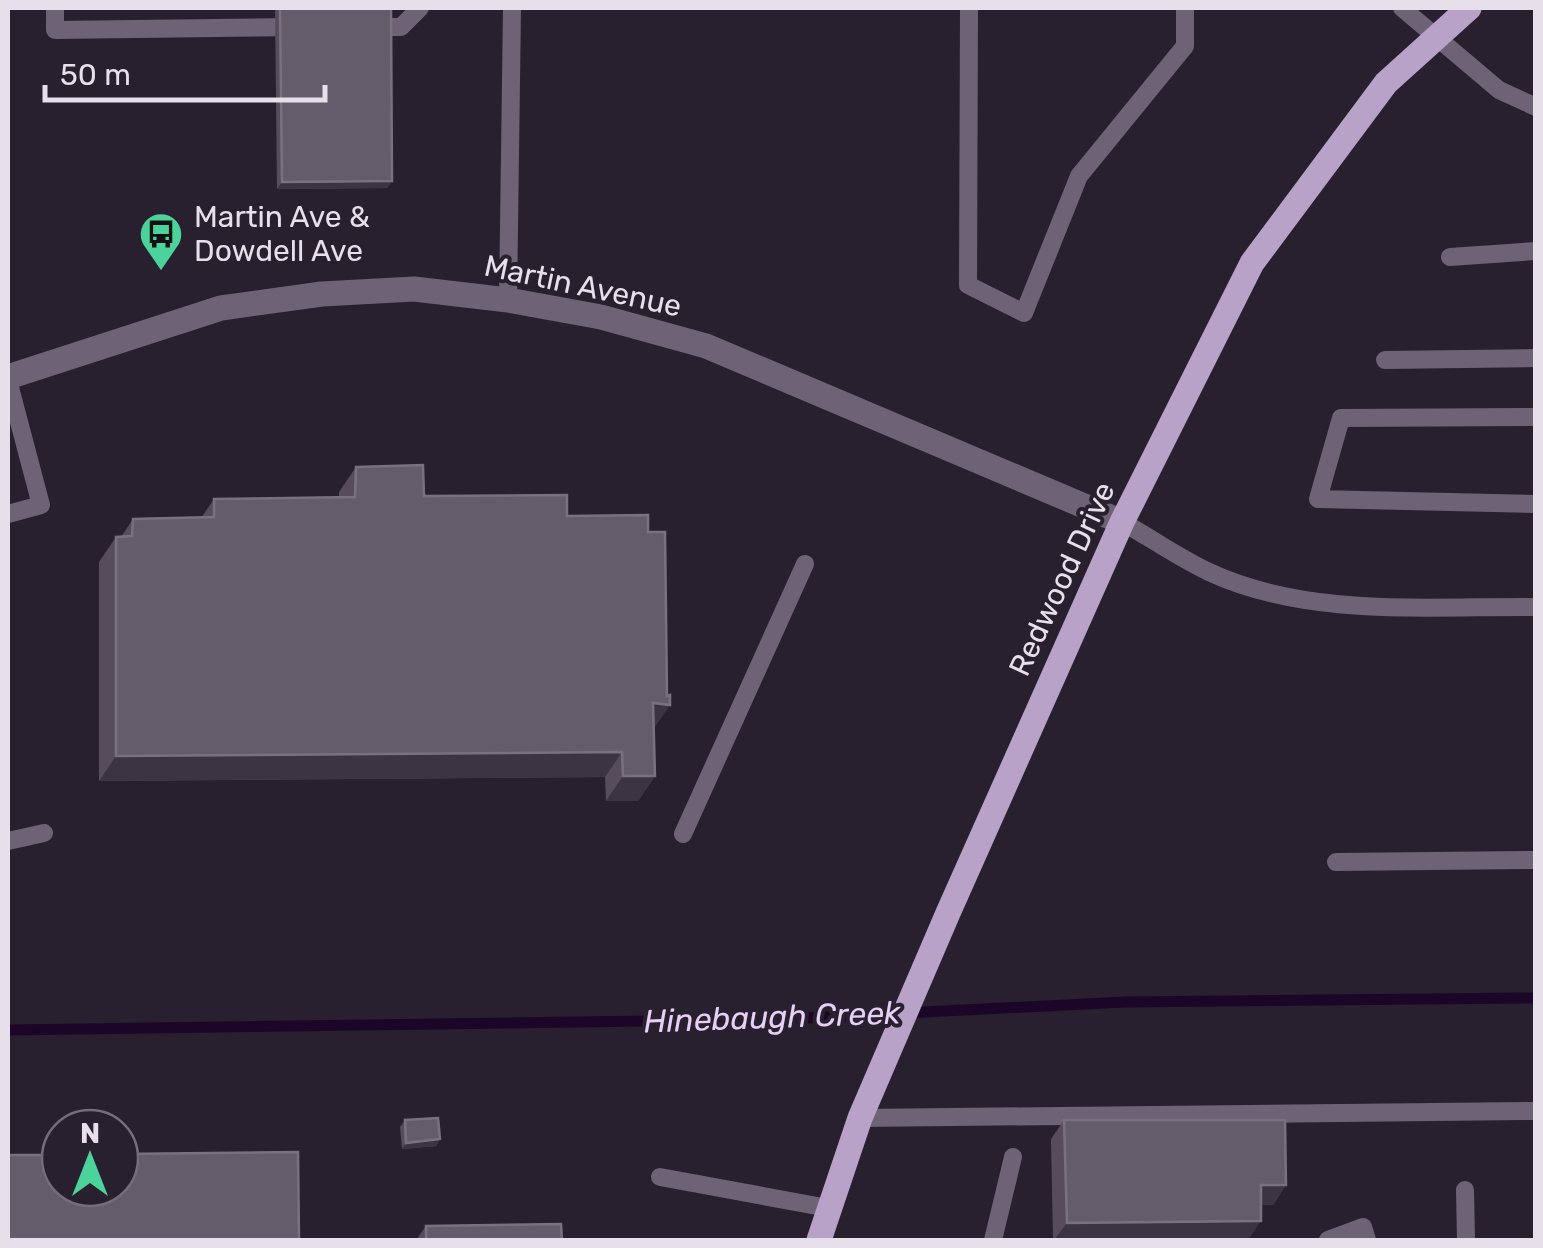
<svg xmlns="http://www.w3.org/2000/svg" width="1543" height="1248" font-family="Rubik,sans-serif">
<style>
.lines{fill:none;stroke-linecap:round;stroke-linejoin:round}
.stream{stroke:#1c0627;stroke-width:11}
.lane{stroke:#6e6375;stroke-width:18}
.street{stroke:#6e6375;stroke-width:25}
.primary{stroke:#b8a2c7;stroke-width:25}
.wall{fill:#564c5c}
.shaded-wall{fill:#3d3443}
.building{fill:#655c6b;stroke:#7a717f;stroke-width:2.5}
.labels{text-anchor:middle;stroke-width:8;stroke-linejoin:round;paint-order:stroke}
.poi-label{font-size:30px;fill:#e6e0ea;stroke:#29202f;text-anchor:start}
.street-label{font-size:30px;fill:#e6e0ea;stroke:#29202f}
.water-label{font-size:32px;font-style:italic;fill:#e7d0f6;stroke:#29202f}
</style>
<rect width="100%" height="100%" fill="#29202f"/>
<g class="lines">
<polyline class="stream" points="8,1030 785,1019 1125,1002 1536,998"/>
<g class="lane">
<polyline points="55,8 55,30 297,27"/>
<polyline points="969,8 968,285 1024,313 1079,176 1185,46 1185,8"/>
<polyline points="1402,8 1499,90 1536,107"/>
<polyline points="368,27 401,27 420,8"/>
<polyline points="1450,257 1536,251"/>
<polyline points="508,300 512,8"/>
<polyline points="1385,360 1536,358"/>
<polyline points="8,380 41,505 8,514"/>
<polyline points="1536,417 1341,418 1318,499 1536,504"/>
<path d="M1122 522C1151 538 1179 558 1209 572 1308 618 1429 606 1536 607"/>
<polyline points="683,834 805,564"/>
<polyline points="8,841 44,833"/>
<polyline points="1336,862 1536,860"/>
<polyline points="860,1118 1536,1111"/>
<polyline points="660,1177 828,1208"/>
<polyline points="1465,1190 1466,1240"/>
<polyline points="993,1240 1013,1157"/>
<polyline points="1328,1240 1363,1227 1367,1240"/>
</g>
<polyline class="street" points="8,377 221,308 322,294 414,289 508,300 601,317 706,346 1122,522"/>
<polyline class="primary" points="819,1240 860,1118 948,913 1122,522 1252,263 1386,83 1469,8"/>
</g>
<g class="wall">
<polygon points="275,8 391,8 392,181 387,188 277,189"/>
<polygon points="356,467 424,496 567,516 648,532 655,776 638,801 606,801 605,777 99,781 99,562 116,537 121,537 133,519 201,518 214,499 339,497 339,492"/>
<polygon points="405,1120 440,1139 436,1146 402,1149 400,1127"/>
<polygon points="1064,1120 1286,1185 1273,1205 1261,1205 1248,1240 1053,1240 1051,1139"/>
<polygon points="426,1226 562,1240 416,1240"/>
</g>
<g class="shaded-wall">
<polygon points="392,181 387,188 277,189 282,182"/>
<polygon points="653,703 670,705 653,730"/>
<polygon points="622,752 605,777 99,781 116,756"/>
<polygon points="623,776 655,776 638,801 606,801"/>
<polygon points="440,1139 436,1146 402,1149 406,1143"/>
<polygon points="1261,1185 1286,1185 1273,1205 1247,1205"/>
<polygon points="1261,1221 1248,1240 1054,1240 1067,1223"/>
</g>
<g class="building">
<polygon points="280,8 391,8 392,181 282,182"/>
<polygon points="423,465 424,496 567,495 567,516 648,515 648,532 665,532 667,696 670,695 670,705 653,703 655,776 623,776 622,752 116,756 116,537 132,536 133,519 214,517 214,499 355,497 356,467"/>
<polygon points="438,1118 440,1139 406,1143 405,1120"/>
<polygon points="1064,1120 1285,1120 1286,1185 1261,1185 1261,1221 1067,1223"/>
<polygon points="298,1152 299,1240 8,1240 8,1155 60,1155 60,1188 120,1188 120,1154"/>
<polygon points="561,1224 562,1240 426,1240 426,1226"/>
</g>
<defs>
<g id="bus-pin" transform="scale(2.25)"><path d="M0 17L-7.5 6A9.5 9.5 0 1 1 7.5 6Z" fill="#4cd39b" stroke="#29202f"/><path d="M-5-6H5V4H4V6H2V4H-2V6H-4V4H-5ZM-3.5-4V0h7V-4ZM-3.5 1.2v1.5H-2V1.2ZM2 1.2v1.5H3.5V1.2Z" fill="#111"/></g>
</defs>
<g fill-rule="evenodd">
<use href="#bus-pin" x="161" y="234"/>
</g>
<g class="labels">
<g class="poi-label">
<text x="194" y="227">Martin Ave &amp;<tspan x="194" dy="34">Dowdell Ave</tspan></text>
</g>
<g class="street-label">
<text transform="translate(583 286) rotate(12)" y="10">Martin Avenue</text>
<text transform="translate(1062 579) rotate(-65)" y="10">Redwood Drive</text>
</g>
<g class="water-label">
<text transform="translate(772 1017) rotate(-2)" y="11">Hinebaugh Creek</text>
</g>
</g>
<rect width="1543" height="1248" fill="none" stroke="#e6e0ea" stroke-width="20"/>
<g transform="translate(90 1158)"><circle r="48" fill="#29202f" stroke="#756d7a" stroke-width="2.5"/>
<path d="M0-8L18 38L0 25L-18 38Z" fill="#4cd39b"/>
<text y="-15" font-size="28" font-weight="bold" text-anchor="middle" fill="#e6e0ea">N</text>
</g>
<path d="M45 85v15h280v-15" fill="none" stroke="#e6e0ea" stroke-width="5"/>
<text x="60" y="85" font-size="30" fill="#e6e0ea" stroke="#29202f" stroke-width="8" paint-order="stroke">50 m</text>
</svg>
